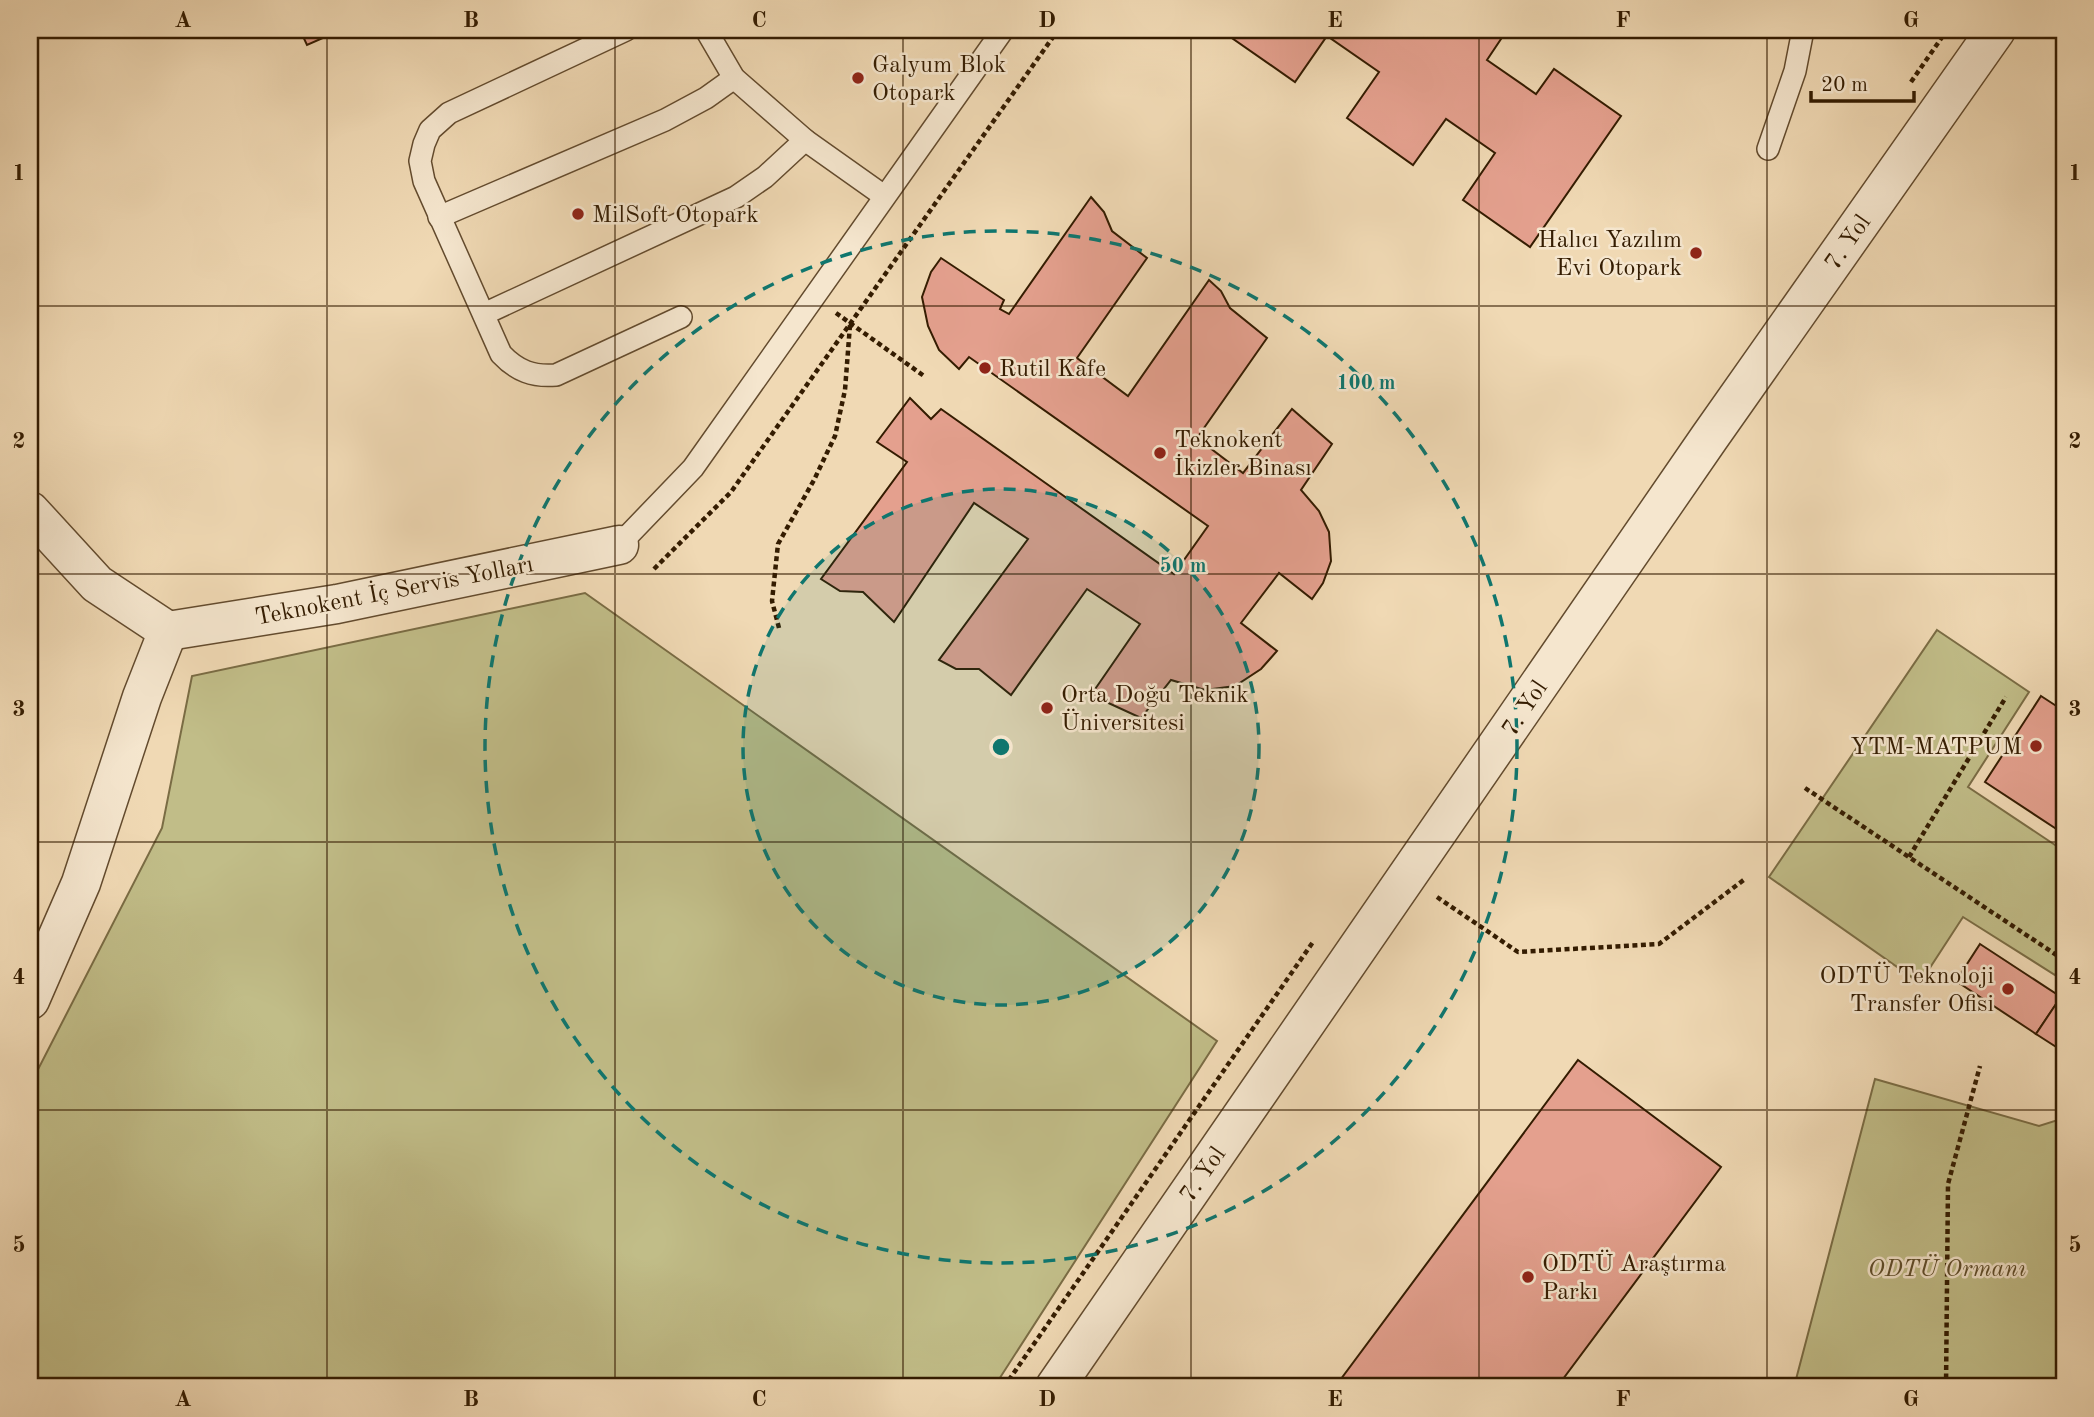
<svg xmlns="http://www.w3.org/2000/svg" width="2094" height="1417" font-family="'Old Standard TT',serif">
<style>
.green{fill:#c1bd88;stroke:#7a6c44;stroke-width:2}
.building{fill:#e4a08e;stroke:#341c01;stroke-width:2}
.lines{fill:none;stroke-linecap:round;stroke-linejoin:round}
.service-casing{stroke:#634b2e;stroke-width:24}
.minor-casing{stroke:#634b2e;stroke-width:41}
.path{stroke:#341c01;stroke-width:4.5;stroke-dasharray:5 3.5;stroke-linecap:butt}
.service{stroke:#f5e6ce;stroke-width:21}
.minor{stroke:#f5e6ce;stroke-width:38}
.grid{fill:none;stroke:#341c01;stroke-width:2;stroke-opacity:0.55}
.ring{fill:none;stroke:#0f766e;stroke-width:3.5;stroke-dasharray:12 9}
.poi-dot{fill:#8f2418;stroke:#f5e6ce;stroke-width:2.5}
.labels{text-anchor:middle;stroke-width:5;stroke-linejoin:round;paint-order:stroke}
.poi-label{font-size:24px;fill:#341c01;stroke:#f5e6ce;text-anchor:start}
.street-label{font-size:24px;fill:#341c01;stroke:#f5e6ce}
.park-label{font-size:24px;font-style:italic;fill:#5e4c2a;stroke:#f5e6ce}
.centre{fill:#0f766e;stroke:#f5e6ce;stroke-width:3.5}
.ring-label{font-size:21px;text-anchor:middle;font-weight:bold;fill:#0f766e;stroke:#f5e6ce;stroke-width:5;stroke-linejoin:round;paint-order:stroke}
.neatline{fill:none;stroke:#341c01;stroke-width:2.5}
.grid-label{font-size:23px;text-anchor:middle;font-weight:bold;fill:#341c01}
</style>
<rect width="100%" height="100%" fill="#f0d9b4"/>
<filter id="stains"><feTurbulence type="fractalNoise" baseFrequency=".00286" numOctaves="4"/><feColorMatrix values="0 0 0 0 .2 0 0 0 0 .09 0 0 0 0 .02 0 0 0 .5 -.17"/></filter>
<radialGradient id="worn" r=".72"><stop offset=".6" stop-color="#630" stop-opacity="0"/><stop offset="1" stop-color="#630" stop-opacity=".3"/></radialGradient>
<g class="green">
<polygon points="585,593 1217,1041 994,1387 30,1387 30,1085 162,828 192,676"/>
<polygon points="1937,630 2029,692 1968,787 2064,851 2064,960 2055,975 1963,917 1920,983 1769,877"/>
<polygon points="1875,1079 2039,1126 2064,1118 2064,1387 1794,1387"/>
</g>
<g class="building">
<polygon points="300,30 341,30 307,45"/>
<polygon points="1234,30 1507,30 1487,60 1536,94 1554,69 1621,116 1530,247 1463,200 1495,153 1446,119 1413,165 1347,118 1379,72 1327,36 1295,82 1229,36"/>
<polygon points="1091,197 1104,212 1112,231 1147,258 1077,358 1128,396 1209,280 1221,291 1230,308 1267,338 1197,438 1243,473 1292,409 1332,444 1301,490 1319,511 1329,532 1331,561 1323,583 1312,599 1279,573 1241,623 1277,651 1261,669 1235,686 1205,690 1171,680 1141,718 1091,695 1140,624 1087,589 1011,695 979,669 956,669 939,660 1028,539 974,503 894,622 863,592 840,591 821,579 907,462 877,442 910,398 931,419 941,409 1174,574 1208,526 969,357 959,369 939,350 928,326 922,297 931,272 941,258 1004,300 1000,309 1009,314"/>
<polygon points="2041,696 2064,711 2064,834 1985,782"/>
<polygon points="1980,944 2061,997 2036,1034 1956,981"/>
<polygon points="2064,992 2064,1052 2036,1034"/>
<polygon points="1578,1060 1721,1167 1557,1387 1335,1387"/>
</g>
<g class="lines">
<g class="service-casing">
<g id="service">
<path d="M626 30 449 113 430 130 424 144 420 161 424 181 501 354C517 371 533 377 556 375L681 317"/>
<polyline points="706,30 734,78 805,140 884,196"/>
<polyline points="1768,149 1795,71 1803,30"/>
<polyline points="439,217 665,120 706,98 734,78"/>
<polyline points="484,314 736,197 765,177 805,140"/>
<polyline points="619,545 693,468 1003,30"/>
</g>
</g>
<g class="minor-casing">
<g id="minor">
<polyline points="30,511 97,584 168,631 337,604 619,545"/>
<polyline points="30,1000 81,883 142,697 168,631"/>
<polyline points="1055,1387 1709,438 1996,30"/>
</g>
</g>
<g class="path">
<polyline points="1911,82 1947,30"/>
<polyline points="836,313 924,376"/>
<polyline points="654,569 731,492 1058,30"/>
<polyline points="779,628 772,601 778,544 814,480 835,436 845,390 850,325"/>
<polyline points="1805,788 2064,960"/>
<polyline points="1909,857 2006,697"/>
<polyline points="1437,897 1518,952 1659,944 1745,879"/>
<polyline points="1004,1387 1313,942"/>
<polyline points="1946,1387 1948,1184 1980,1066"/>
</g>
<use href="#service" class="service"/>
<use href="#minor" class="minor"/>
</g>
<path class="grid" d="M327 30V1387M615 30V1387M903 30V1387M1191 30V1387M1479 30V1387M1767 30V1387M30 306H2064M30 574H2064M30 842H2064M30 1110H2064"/>
<circle cx="1001" cy="747" r="258" fill="#0f766e" fill-opacity=".12"/>
<g class="ring">
<circle cx="1001" cy="747" r="258"/>
<circle cx="1001" cy="747" r="516"/>
</g>
<g class="poi-dot">
<circle cx="858" cy="78" r="7"/>
<circle cx="578" cy="214" r="7"/>
<circle cx="1696" cy="253" r="7"/>
<circle cx="985" cy="368" r="7"/>
<circle cx="1160" cy="453" r="7"/>
<circle cx="1047" cy="708" r="7"/>
<circle cx="2036" cy="746" r="7"/>
<circle cx="2008" cy="989" r="7"/>
<circle cx="1528" cy="1277" r="7"/>
</g>
<g class="labels">
<g class="poi-label">
<text x="872" y="72">Galyum Blok<tspan x="872" dy="28">Otopark</tspan></text>
<text x="592" y="222">MilSoft Otopark</text>
<text x="1682" y="247" text-anchor="end">Halıcı Yazılım<tspan x="1682" dy="28">Evi Otopark</tspan></text>
<text x="999" y="376">Rutil Kafe</text>
<text x="1174" y="447">Teknokent<tspan x="1174" dy="28">İkizler Binası</tspan></text>
<text x="1061" y="702">Orta Doğu Teknik<tspan x="1061" dy="28">Üniversitesi</tspan></text>
<text x="2022" y="754" text-anchor="end">YTM-MATPUM</text>
<text x="1994" y="983" text-anchor="end">ODTÜ Teknoloji<tspan x="1994" dy="28">Transfer Ofisi</tspan></text>
<text x="1542" y="1271">ODTÜ Araştırma<tspan x="1542" dy="28">Parkı</tspan></text>
</g>
<g class="street-label">
<text transform="translate(1847 242) rotate(-55)" y="8">7. Yol</text>
<text transform="translate(394 590) rotate(-11)" y="8">Teknokent İç Servis Yolları</text>
<text transform="translate(1524 708) rotate(-56)" y="8">7. Yol</text>
<text transform="translate(1202 1174) rotate(-55)" y="8">7. Yol</text>
</g>
<g class="park-label">
<text x="1947" y="1276">ODTÜ Ormanı</text>
</g>
</g>
<circle cx="1001" cy="747" r="10" class="centre"/>
<g class="ring-label">
<text x="1366" y="389">100 m</text>
<text x="1183" y="572">50 m</text>
</g>
<rect width="2094" height="1417" fill="none" stroke="#f0d9b4" stroke-width="77"/>
<path d="M1811 91v10h103v-10" fill="none" stroke="#341c01" stroke-width="3.5"/>
<text x="1821" y="91" font-size="21" fill="#341c01" stroke="#f5e6ce" stroke-width="5" paint-order="stroke">20 m</text>
<rect x="38" y="38" width="2018" height="1340" class="neatline"/>
<g class="grid-label">
<text x="183" y="27">A</text>
<text x="471" y="27">B</text>
<text x="759" y="27">C</text>
<text x="1047" y="27">D</text>
<text x="1335" y="27">E</text>
<text x="1623" y="27">F</text>
<text x="1911" y="27">G</text>
<text x="19" y="180">1</text>
<text x="2075" y="180">1</text>
<text x="19" y="448">2</text>
<text x="2075" y="448">2</text>
<text x="19" y="716">3</text>
<text x="2075" y="716">3</text>
<text x="19" y="984">4</text>
<text x="2075" y="984">4</text>
<text x="19" y="1252">5</text>
<text x="2075" y="1252">5</text>
<text x="183" y="1406">A</text>
<text x="471" y="1406">B</text>
<text x="759" y="1406">C</text>
<text x="1047" y="1406">D</text>
<text x="1335" y="1406">E</text>
<text x="1623" y="1406">F</text>
<text x="1911" y="1406">G</text>
</g>
<rect width="100%" height="100%" filter="url(#stains)"/>
<rect width="100%" height="100%" fill="url(#worn)"/>
</svg>
